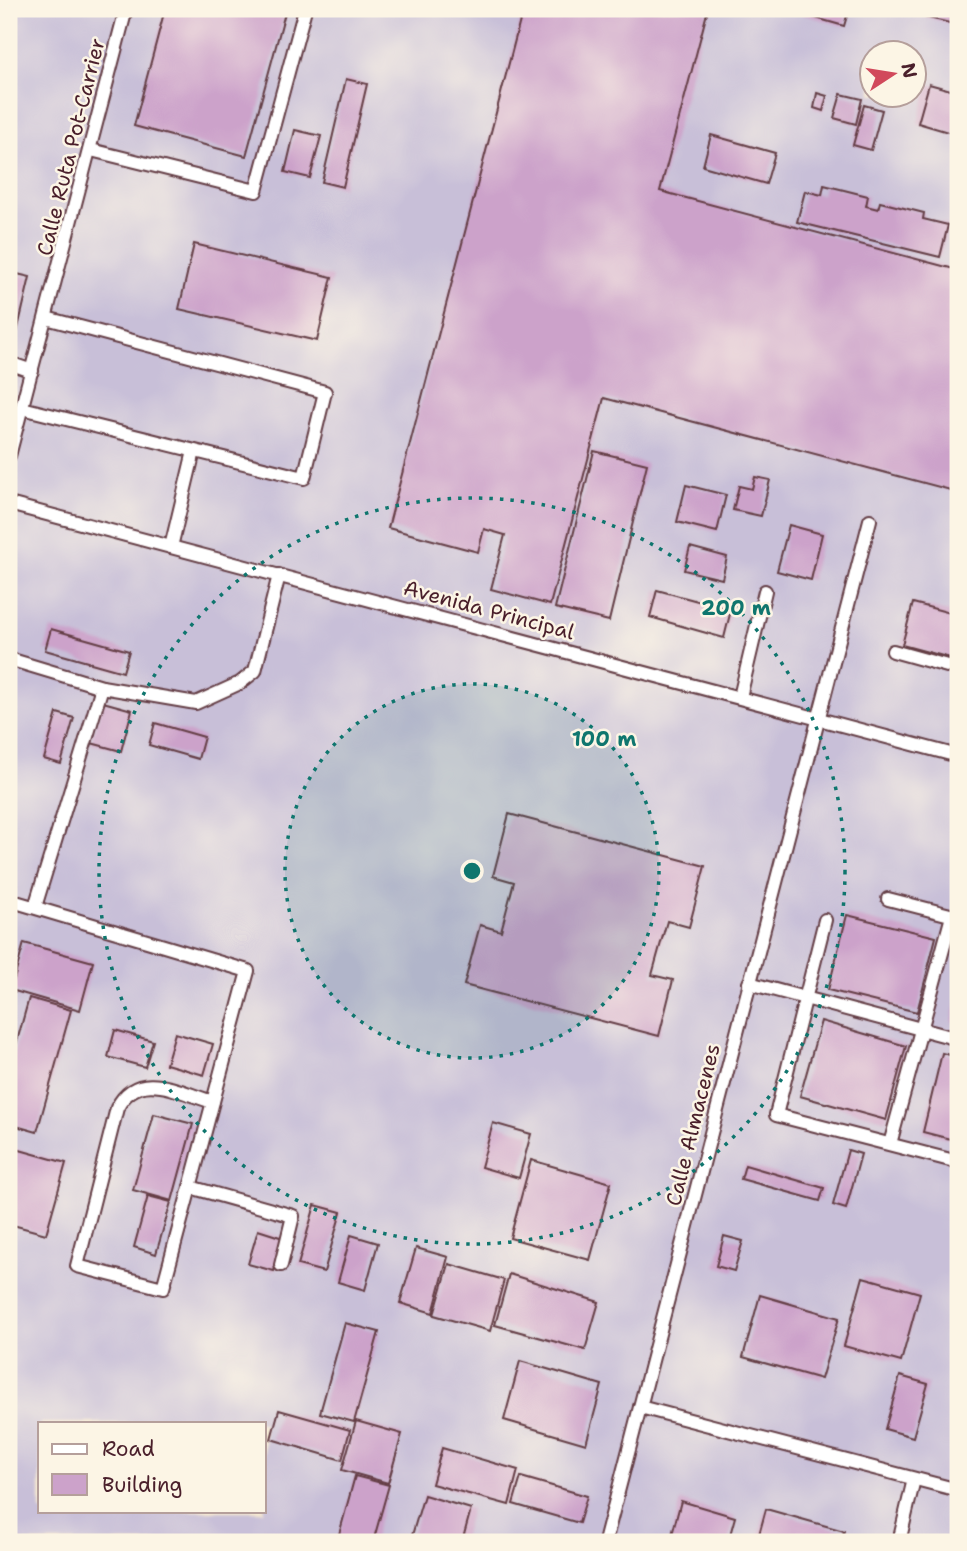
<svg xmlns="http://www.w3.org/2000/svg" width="967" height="1551" font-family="'Shantell Sans',sans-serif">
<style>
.industrial{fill:#c8bfd8;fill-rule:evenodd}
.building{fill:#cca2ca}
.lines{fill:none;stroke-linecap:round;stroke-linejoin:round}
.minor-casing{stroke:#643d44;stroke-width:16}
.minor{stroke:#fff;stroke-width:12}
.ring{fill:none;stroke:#0f766e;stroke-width:3.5;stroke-dasharray:3.5 7}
.labels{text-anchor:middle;stroke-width:5;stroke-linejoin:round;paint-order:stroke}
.street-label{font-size:21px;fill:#4a1f2b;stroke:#fcf5e5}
.centre{fill:#0f766e;stroke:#fcf5e5;stroke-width:3.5}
.ring-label{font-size:21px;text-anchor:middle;font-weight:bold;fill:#0f766e;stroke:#fcf5e5;stroke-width:5;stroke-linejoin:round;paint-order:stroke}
</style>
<rect width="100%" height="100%" fill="#fcf5e5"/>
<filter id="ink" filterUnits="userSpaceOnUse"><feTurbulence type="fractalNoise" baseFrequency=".0143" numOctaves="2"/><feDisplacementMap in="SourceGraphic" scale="14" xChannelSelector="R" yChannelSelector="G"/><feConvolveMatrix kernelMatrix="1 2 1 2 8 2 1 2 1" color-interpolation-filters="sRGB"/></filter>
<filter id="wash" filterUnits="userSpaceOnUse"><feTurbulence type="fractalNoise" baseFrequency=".00686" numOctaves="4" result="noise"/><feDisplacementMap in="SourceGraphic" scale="28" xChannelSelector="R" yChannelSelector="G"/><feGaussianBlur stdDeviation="1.57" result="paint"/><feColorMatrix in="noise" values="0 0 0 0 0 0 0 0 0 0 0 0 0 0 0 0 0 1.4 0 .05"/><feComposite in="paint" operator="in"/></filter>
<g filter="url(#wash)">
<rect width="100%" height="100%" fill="#f6e8cf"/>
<path class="industrial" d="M9 9H958V1542H9ZM872 52H914V94H872ZM40 1423H264V1511H40Z"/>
<g id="blocks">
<g class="building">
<polygon points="165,9 286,9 246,156 134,126"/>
<polygon points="523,9 708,9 660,191 958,270 958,492 604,398 550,605 491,589 505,535 484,529 478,552 388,528"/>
<polygon points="784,9 849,9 844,26"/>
<polygon points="895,9 958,9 958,25 895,10"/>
<polygon points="346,79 367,84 343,187 322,182"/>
<polygon points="929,84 958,92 958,135 918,123"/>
<polygon points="817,93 827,96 823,111 814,108"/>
<polygon points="841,94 862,99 856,124 834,118"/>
<polygon points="864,105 882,110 871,150 853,145"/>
<polygon points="295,130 321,136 310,178 285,172"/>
<polygon points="711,135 775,153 766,184 703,166"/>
<polygon points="824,185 868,196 866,206 878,209 880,202 924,213 923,219 948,225 940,257 797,222 805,191 822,195"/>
<polygon points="194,244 332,277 317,341 179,309"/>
<polygon points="13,273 30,277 14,345 9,344 9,293"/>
<polygon points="594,451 647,464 609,621 555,608"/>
<polygon points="755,477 770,480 761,516 733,510 739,486 752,489"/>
<polygon points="686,485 726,495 717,532 677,522"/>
<polygon points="789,525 822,534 811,580 777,571"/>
<polygon points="690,547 727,557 722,579 684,570"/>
<polygon points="657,590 731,610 724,638 650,617"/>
<polygon points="913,603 958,615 958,660 902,645"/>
<polygon points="51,629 129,651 123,672 45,650"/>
<polygon points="103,702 132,710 121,751 91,743"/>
<polygon points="57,713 74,718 61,764 44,759"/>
<polygon points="155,723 204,737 198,759 149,745"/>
<polygon points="509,814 705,866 689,927 667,921 652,975 673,980 659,1036 464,985 480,925 501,931 514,882 493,876"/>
<polygon points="847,915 936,937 917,1012 828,990"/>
<polygon points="24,943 93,962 80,1010 11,990"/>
<polygon points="29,998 71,1010 37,1132 9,1124 9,1070"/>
<polygon points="957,1000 958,1000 958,1024 952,1022"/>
<polygon points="821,1021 906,1046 886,1120 800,1096"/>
<polygon points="115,1030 153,1041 145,1067 108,1057"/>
<polygon points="175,1033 213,1044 204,1075 166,1064"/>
<polygon points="942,1053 958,1057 958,1141 923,1132"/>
<polygon points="154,1114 193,1124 172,1201 133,1190"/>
<polygon points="493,1123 531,1134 519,1178 481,1167"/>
<polygon points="9,1147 66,1163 46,1234 9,1224"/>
<polygon points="848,1150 861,1154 846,1209 833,1205"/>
<polygon points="531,1160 611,1183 590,1260 510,1238"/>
<polygon points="745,1165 824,1188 820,1201 741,1179"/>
<polygon points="148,1196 171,1202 156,1254 134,1247"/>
<polygon points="315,1205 341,1212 324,1272 298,1265"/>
<polygon points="258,1230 283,1238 274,1271 248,1264"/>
<polygon points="351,1235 378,1243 365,1290 338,1282"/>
<polygon points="724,1236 743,1241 734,1271 716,1266"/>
<polygon points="416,1248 448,1257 433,1313 400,1303"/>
<polygon points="449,1264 504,1280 490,1331 434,1315"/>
<polygon points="509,1274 599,1302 585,1350 495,1325"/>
<polygon points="863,1277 920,1293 901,1362 844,1346"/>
<polygon points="760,1295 839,1318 821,1379 743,1357"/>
<polygon points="345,1323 379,1332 354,1422 320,1413"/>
<polygon points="520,1361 602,1385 586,1444 504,1420"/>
<polygon points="900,1376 928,1384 913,1437 885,1429"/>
<polygon points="279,1410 350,1430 342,1460 271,1439"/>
<polygon points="356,1421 402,1434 388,1483 342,1470"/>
<polygon points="442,1448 518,1470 509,1505 432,1484"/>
<polygon points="355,1476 389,1485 373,1542 337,1542"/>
<polygon points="521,1477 587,1496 579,1523 513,1504"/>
<polygon points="424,1495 471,1509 462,1542 410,1542"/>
<polygon points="681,1501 735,1517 728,1542 670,1542"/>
<polygon points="766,1509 844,1531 841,1542 757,1542"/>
</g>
</g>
</g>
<g filter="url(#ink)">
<use href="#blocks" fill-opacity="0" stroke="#643d44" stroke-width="2"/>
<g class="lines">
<g class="minor-casing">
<g id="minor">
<polyline points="91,150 256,191 305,9"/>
<polyline points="9,363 32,371"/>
<polyline points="22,408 304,478 325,392 46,318"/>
<polyline points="9,456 126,9"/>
<polyline points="9,504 958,756"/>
<polyline points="171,547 194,451"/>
<polyline points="893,651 958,669"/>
<polyline points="9,659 102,687 196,703 240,683 255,671 279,575"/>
<polyline points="740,697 765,591"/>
<polyline points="888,899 958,917"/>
<path d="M9 900 248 971 163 1288 77 1266 117 1108C138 1067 178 1092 213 1102"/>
<polyline points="35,907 102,687"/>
<polyline points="825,920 776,1115 958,1162"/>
<polyline points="749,983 958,1039"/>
<polyline points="890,1144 952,916"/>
<polyline points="190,1187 293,1216 281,1265"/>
<polyline points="640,1407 958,1490"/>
<polyline points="605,1542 870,520"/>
<polyline points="899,1542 914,1479"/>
</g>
</g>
<use href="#minor" class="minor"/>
</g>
</g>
<circle cx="472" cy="871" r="187" fill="#0f766e" fill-opacity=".12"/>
<g class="ring">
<circle cx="472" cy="871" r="187"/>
<circle cx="472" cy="871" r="373"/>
</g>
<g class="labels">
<g class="street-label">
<text transform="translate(71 147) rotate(-76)" y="7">Calle Ruta Pot-Carrier</text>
<text transform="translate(489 610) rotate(15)" y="7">Avenida Principal</text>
<text transform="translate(693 1125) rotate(-76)" y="7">Calle Almacenes</text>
</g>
</g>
<circle cx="472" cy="871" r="10" class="centre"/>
<g class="ring-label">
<text x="736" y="615">200 m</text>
<text x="604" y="746">100 m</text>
</g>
<rect width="967" height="1551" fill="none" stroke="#fcf5e5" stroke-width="35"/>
<rect x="38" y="1422" width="228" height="91" fill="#fcf5e5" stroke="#b59f9b" stroke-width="2"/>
<rect x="52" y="1444" width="35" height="10" fill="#ffffff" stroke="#b59f9b" stroke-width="2"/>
<text x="102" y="1456" font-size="21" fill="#4a1f2b">Road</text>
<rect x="52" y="1474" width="35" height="21" fill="#cca2ca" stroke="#b59f9b" stroke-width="2"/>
<text x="102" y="1492" font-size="21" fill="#4a1f2b">Building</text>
<g transform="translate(893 74) rotate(78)"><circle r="33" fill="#fcf5e5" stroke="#b59f9b" stroke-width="2"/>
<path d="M0-5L12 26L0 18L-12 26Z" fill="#d1495b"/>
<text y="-10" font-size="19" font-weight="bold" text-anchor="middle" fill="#4a1f2b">N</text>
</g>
</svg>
